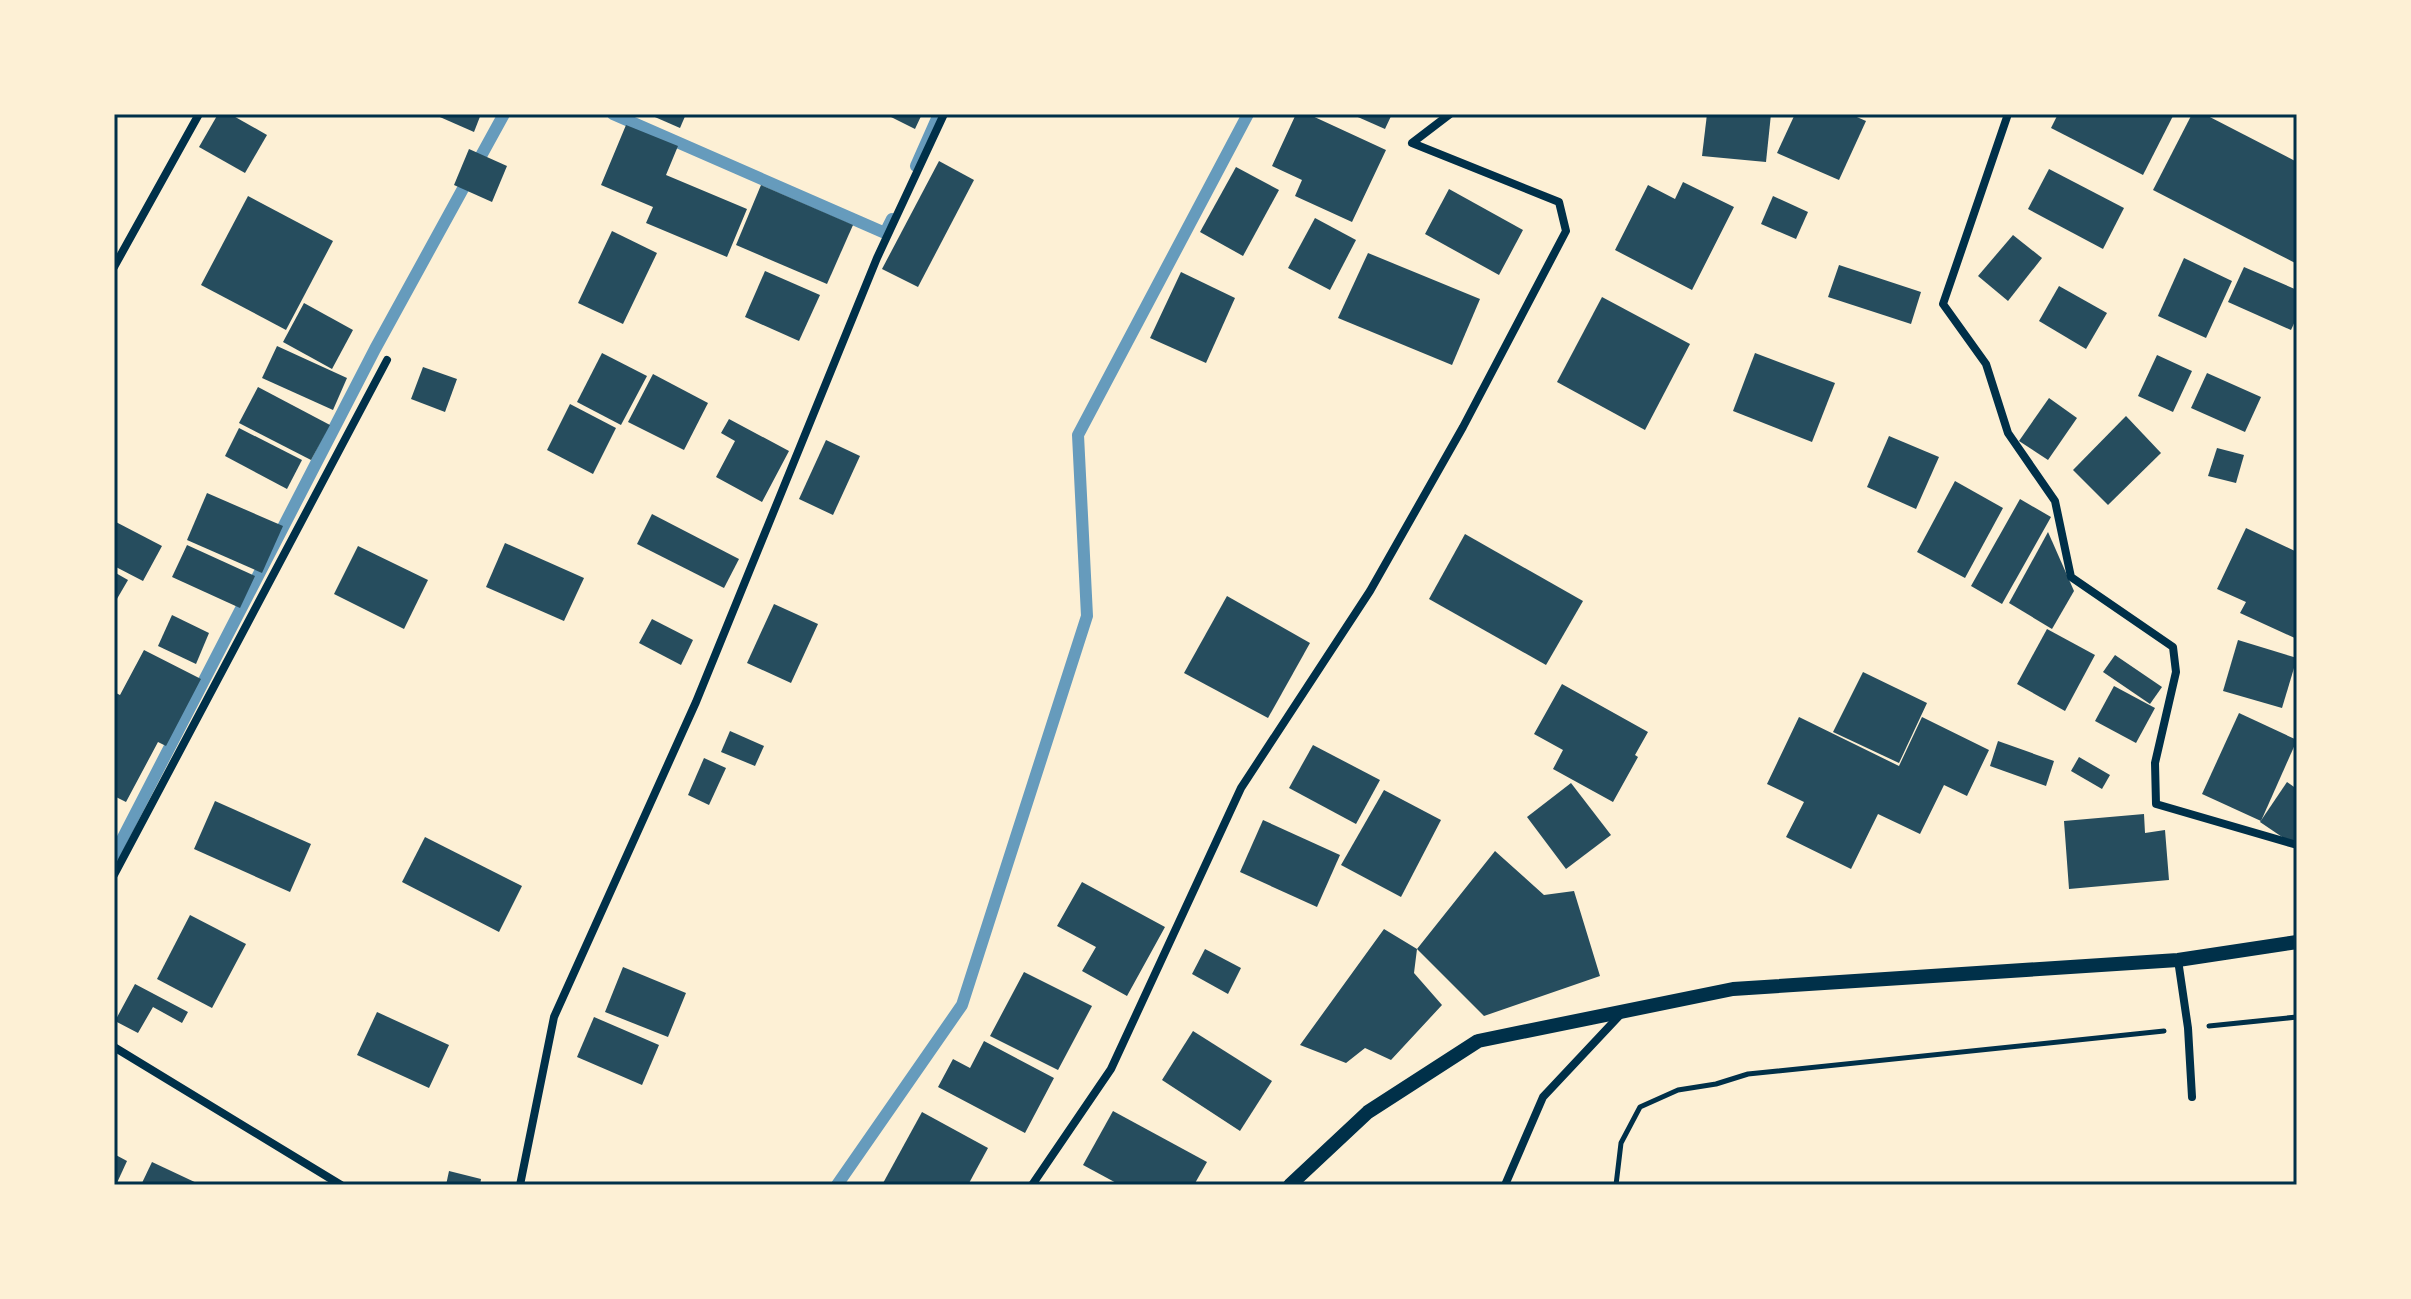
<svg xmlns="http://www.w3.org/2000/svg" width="2411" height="1299" font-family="Roboto,sans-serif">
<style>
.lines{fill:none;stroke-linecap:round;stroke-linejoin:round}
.stream{stroke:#669bbc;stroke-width:12}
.building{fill:#264d5e}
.path{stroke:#003049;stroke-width:5}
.minor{stroke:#003049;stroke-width:8}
.tertiary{stroke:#003049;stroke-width:14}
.neatline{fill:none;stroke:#003049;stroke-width:3}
</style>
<rect width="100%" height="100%" fill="#fdf0d5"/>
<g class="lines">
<g class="stream">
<polyline points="613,114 885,233 892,219"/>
<polyline points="916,166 939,114"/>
<polyline points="114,855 375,349 504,114"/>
<polyline points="837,1185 962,1005 1087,616 1078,435 1248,114"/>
</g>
</g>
<g class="building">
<polygon points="218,114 230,114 267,135 245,173 199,147"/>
<polygon points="433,114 481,114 474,132"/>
<polygon points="648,114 686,114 680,128"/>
<polygon points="885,114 922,114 915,129"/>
<polygon points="1296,114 1308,114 1386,150 1352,222 1295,196 1302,180 1272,166"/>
<polygon points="1351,114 1392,114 1385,129"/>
<polygon points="1707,114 1771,114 1766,162 1702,156"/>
<polygon points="1795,114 1850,114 1866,121 1839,180 1777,153"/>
<polygon points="2058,114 2174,114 2143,175 2051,128"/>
<polygon points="2192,114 2204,114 2297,162 2297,264 2153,190"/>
<polygon points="626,125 678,146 666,175 747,209 727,257 646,223 653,207 601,185"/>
<polygon points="469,149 507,166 492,202 454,185"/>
<polygon points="939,161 974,180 918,287 882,269"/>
<polygon points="1236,167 1279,190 1243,256 1200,232"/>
<polygon points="2049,169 2124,208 2103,249 2028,209"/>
<polygon points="1683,182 1734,207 1692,290 1615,250 1648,185 1675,199"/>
<polygon points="761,185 853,225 827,284 736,245"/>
<polygon points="1449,189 1523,230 1499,275 1425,234"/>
<polygon points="248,196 333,241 286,330 201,285"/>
<polygon points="1773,196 1808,212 1796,239 1761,224"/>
<polygon points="1315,218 1356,240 1330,290 1288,268"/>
<polygon points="612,231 657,253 623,324 578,303"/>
<polygon points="2013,235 2042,258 2008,301 1978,276"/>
<polygon points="1368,253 1480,299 1452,365 1338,318"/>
<polygon points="2184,258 2232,281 2206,338 2158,316"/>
<polygon points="1839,265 1921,292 1911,324 1828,297"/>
<polygon points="2244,267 2297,290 2297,317 2291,330 2228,302"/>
<polygon points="765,271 820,295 799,341 745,317"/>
<polygon points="1181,272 1235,298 1206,363 1150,338"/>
<polygon points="2059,286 2107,313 2086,349 2039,321"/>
<polygon points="1602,297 1690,344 1645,430 1557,382"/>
<polygon points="304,303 353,330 332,369 283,342"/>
<polygon points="277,346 347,378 333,410 262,378"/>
<polygon points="602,353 647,376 621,425 577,402"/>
<polygon points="1755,353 1835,383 1812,442 1733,411"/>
<polygon points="2157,355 2192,371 2173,412 2138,396"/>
<polygon points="423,367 457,379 445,412 411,399"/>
<polygon points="2207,373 2261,397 2245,432 2191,408"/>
<polygon points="653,374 708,403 684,450 628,422"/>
<polygon points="258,387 330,425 311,460 239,423"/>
<polygon points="2049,398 2077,418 2048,460 2019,441"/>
<polygon points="570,404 616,428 593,474 547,450"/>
<polygon points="2126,416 2161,453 2108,505 2073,470"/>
<polygon points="729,419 789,451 762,502 716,477 735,441 721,433"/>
<polygon points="239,428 302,460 287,489 225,456"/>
<polygon points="1889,436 1939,457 1916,509 1867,487"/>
<polygon points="826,440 860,456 833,515 799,499"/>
<polygon points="2217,448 2244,455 2236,483 2208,476"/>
<polygon points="1955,481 2003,508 1965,578 1917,552"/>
<polygon points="207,493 283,526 262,573 187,540"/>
<polygon points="2020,499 2051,517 2002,604 1971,586"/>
<polygon points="652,514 739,559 724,588 637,544"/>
<polygon points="114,521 162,546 143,581 114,566"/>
<polygon points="2246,528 2297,552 2297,639 2240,613 2246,602 2217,589"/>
<polygon points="2048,532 2074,591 2052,629 2009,603"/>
<polygon points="1465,534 1583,601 1546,665 1429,599"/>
<polygon points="505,543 584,578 564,621 486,587"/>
<polygon points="187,545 255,576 240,608 172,577"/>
<polygon points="358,546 428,580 404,629 334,594"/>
<polygon points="114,572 128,580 114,604"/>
<polygon points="1227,596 1310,643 1268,718 1184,673"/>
<polygon points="774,604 818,624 791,683 747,663"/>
<polygon points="172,615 209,633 196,664 158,646"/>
<polygon points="652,619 693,640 681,665 639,643"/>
<polygon points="2047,629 2095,655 2065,711 2017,684"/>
<polygon points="2238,640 2297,658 2282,708 2223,691"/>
<polygon points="144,650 201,679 166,746 158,742 126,802 114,796 114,692 120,695"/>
<polygon points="2115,655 2162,687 2150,704 2103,672"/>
<polygon points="1863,672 1927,703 1899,763 1833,732"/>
<polygon points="1562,684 1648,732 1635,755 1638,757 1613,802 1553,769 1563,750 1534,734"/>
<polygon points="2114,686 2155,708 2136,743 2095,721"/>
<polygon points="2239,713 2297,740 2261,821 2202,794"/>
<polygon points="1799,717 1899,766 1922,717 1989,750 1967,796 1944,785 1920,834 1878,814 1851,869 1786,837 1804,802 1767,784"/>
<polygon points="730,731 764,746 755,766 721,752"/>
<polygon points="1998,741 2054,761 2046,786 1990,766"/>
<polygon points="1313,745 1380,780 1356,824 1289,788"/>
<polygon points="2079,757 2110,775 2102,789 2071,771"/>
<polygon points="704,758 726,768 709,805 688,795"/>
<polygon points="2287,782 2297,789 2297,847 2260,822"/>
<polygon points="1571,783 1611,835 1566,869 1527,817"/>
<polygon points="1384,790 1441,820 1401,897 1341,865"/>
<polygon points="215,801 311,844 290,892 194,849"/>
<polygon points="2144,814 2145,833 2165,830 2169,880 2069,889 2064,821"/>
<polygon points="1263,820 1340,855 1317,907 1240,872"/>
<polygon points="425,837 522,886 499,932 402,882"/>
<polygon points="1495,851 1544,895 1574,891 1600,976 1484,1016 1417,949"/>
<polygon points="1082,882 1165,927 1127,996 1082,971 1096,947 1057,926"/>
<polygon points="190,915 246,944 212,1008 157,979"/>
<polygon points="1384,929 1417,949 1414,973 1442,1005 1391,1060 1365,1048 1346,1063 1300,1045"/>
<polygon points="1205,949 1241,968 1228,994 1192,974"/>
<polygon points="623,967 686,993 668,1037 605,1012"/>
<polygon points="1024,972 1092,1006 1058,1070 990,1036"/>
<polygon points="135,984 188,1012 182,1023 153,1007 138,1033 115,1021"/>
<polygon points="377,1012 449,1045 429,1088 357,1055"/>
<polygon points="594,1017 659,1045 642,1085 577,1057"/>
<polygon points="1193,1031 1272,1081 1240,1131 1162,1080"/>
<polygon points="984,1041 1054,1078 1025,1133 938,1087 953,1059 970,1068"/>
<polygon points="1113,1111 1207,1162 1194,1185 1120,1185 1083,1165"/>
<polygon points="922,1112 988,1148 968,1185 882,1185"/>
<polygon points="114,1154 127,1161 116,1185 114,1185"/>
<polygon points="152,1162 201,1185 141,1185"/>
<polygon points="449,1171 481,1179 480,1185 446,1185"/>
</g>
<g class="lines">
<g class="path">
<polyline points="2209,1026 2297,1017"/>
<polyline points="1616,1185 1621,1143 1640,1107 1678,1090 1716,1084 1748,1074 2164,1031"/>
</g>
<g class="minor">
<polyline points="2008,114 1943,304 1986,364 2008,433 2055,501 2071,577 2173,647 2176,672 2155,763 2156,804 2297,845"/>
<polyline points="114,267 199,114"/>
<polyline points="114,875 387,360"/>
<polyline points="2178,960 2188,1028 2192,1097"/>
<polyline points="114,1047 341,1185"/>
<polyline points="520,1185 554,1017 696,702 877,258 944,114"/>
<polyline points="1032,1185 1111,1069 1241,788 1370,591 1463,427 1566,231 1559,202 1412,143 1450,114"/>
<polyline points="1505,1185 1543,1097 1620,1015"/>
</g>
<polyline class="tertiary" points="1290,1185 1368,1112 1478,1041 1733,989 2178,960 2297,942"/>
</g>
<rect width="2411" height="1299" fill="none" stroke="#fdf0d5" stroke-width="232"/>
<rect x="116" y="116" width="2179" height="1067" class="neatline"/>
</svg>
